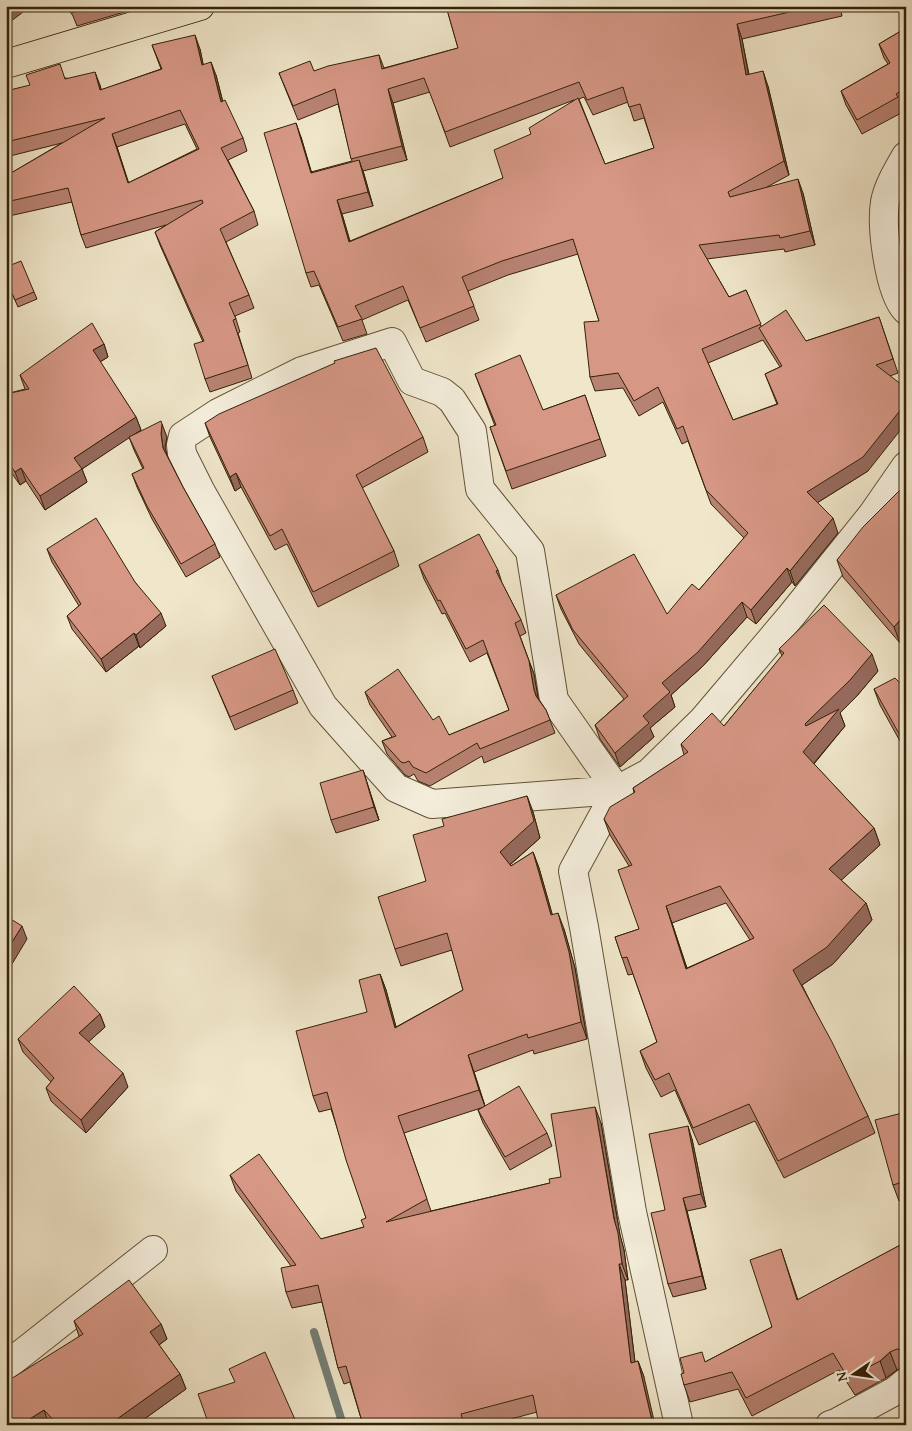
<svg xmlns="http://www.w3.org/2000/svg" width="912" height="1431" font-family="'Gentium Book Plus',serif">
<style>
.lines{fill:none;stroke-linecap:round;stroke-linejoin:round}
.stream{stroke:#737f76;stroke-width:8}
.street-casing{stroke:#625238;stroke-width:30}
.primary-casing{stroke:#332108;stroke-width:30}
.street{stroke:#f5efdd;stroke-width:28}
.primary{stroke:#f0e6ca;stroke-width:28}
.wall{fill:#b88272;stroke:#332108;fill-rule:evenodd}
.shaded-wall{fill:#966a5d;stroke:#332108}
.building{fill:#d69785;stroke:#332108;fill-rule:evenodd}
</style>
<rect width="100%" height="100%" fill="#f0e6ca"/>
<filter id="stains"><feTurbulence type="fractalNoise" baseFrequency=".004" numOctaves="4"/><feColorMatrix values="0 0 0 0 .2 0 0 0 0 .09 0 0 0 0 .02 0 0 0 .5 -.17"/></filter>
<radialGradient id="worn" r=".72"><stop offset=".6" stop-color="#630" stop-opacity="0"/><stop offset="1" stop-color="#630" stop-opacity=".3"/></radialGradient>
<g class="lines">
<polyline class="stream" points="314,1332 343,1425"/>
<g class="street-casing">
<g id="street">
<path d="M906 156C898 170 888 186 885 202 881 227 889 292 906 310"/>
<polyline points="617,790 554,700 530,551 480,489 472,431 452,400 442,392 412,381 392,342 302,371 218,413 183,436 181,445 182,454 201,492 323,706 396,788 432,804 617,790 649,773 703,720 791,616 872,515 906,466"/>
<polyline points="617,790 573,871 584,927 632,1212 679,1425"/>
<polyline points="6,1366 153,1250"/>
<polyline points="830,1425 836,1423 895,1391 906,1382"/>
</g>
</g>
<g class="primary-casing">
<polyline id="primary" points="6,64 200,6"/>
</g>
<use href="#street" class="street"/>
<use href="#primary" class="primary"/>
</g>
<g class="wall">
<polygon points="66,6 145,6 77,26 73,16"/>
<path d="M446 6H862L841 11 842 16 742 39 749 74 768 86 789 175 767 187 803 193 815 245 785 252 784 249 707 259 729 297 746 290 761 326 806 341 879 317 898 373 890 376 868 471 817 503 838 533 795 586 792 582 756 624 747 617 703 666 671 695 675 707 650 728 654 737 620 767 600 739 595 725 624 699 579 644 561 609 556 595 667 614 699 590 744 538 711 504 688 441 682 444 663 402 639 416 623 388 595 391 590 377 599 321 578 254 508 275 468 291 479 320 426 342 408 300 362 320 367 334 343 341 319 285 311 287 306 273 301 137 311 172 352 161 338 104 298 120 279 73 314 71 379 55 384 68 458 48ZM430 92 450 147 574 100 531 134 503 178 350 241 342 214 373 206 363 171 407 160 393 103ZM584 97 593 115 628 102 634 121 644 118 654 148 605 164 579 99ZM763 340 780 367 765 374 777 404 733 420 708 363Z"/>
<polygon points="906,28 906,105 901,108 903,112 862,134 846,105 841,91 888,64 884,58 879,44"/>
<path d="M152 45 200 49 203 64 216 75 223 102 243 138 247 151 228 160 254 211 258 225 226 242 249 295 254 308 235 316 240 332 238 333 252 378 210 392 205 379 203 342 160 245 155 232 166 225 86 248 81 235 72 202 9 216 6 211V176L62 143 6 157V91L66 78 100 85 101 90 161 69ZM185 124 197 149 128 183 117 147Z"/>
<polygon points="6,267 34,292 37,299 18,307 6,280"/>
<polygon points="104,344 108,357 100,362 136,417 141,430 134,434 167,437 165,447 167,455 183,487 215,544 220,557 186,577 152,519 137,487 132,474 143,469 134,450 129,437 82,469 87,482 45,510 26,481 20,485 6,465 6,394 25,389 20,375"/>
<polygon points="475,374 543,410 585,395 606,456 512,489 490,427 495,426"/>
<polygon points="205,423 423,437 428,452 362,488 394,551 399,566 318,607 287,544 275,550 241,487 235,491 210,437"/>
<polygon points="906,468 906,637 900,643 843,577 837,560 904,486 900,476"/>
<polygon points="47,549 135,582 166,626 140,648 139,646 106,672 72,629 67,616 79,606 52,562"/>
<polygon points="419,565 498,570 502,583 521,620 526,633 520,636 534,674 538,698 546,710 555,733 484,763 482,756 430,786 418,781 414,774 409,777 405,775 387,754 382,741 392,737 370,705 365,692 433,720 449,735 509,710 487,653 470,662 445,613 442,614 424,579"/>
<path d="M779 649 878 671 856 697 840 713 845 726 814 764 874 828 880 845 841 880 866 903 872 920 833 964 802 985 868 1116 875 1133 784 1178 755 1121 699 1145 675 1090 661 1097 646 1068 640 1051 657 1042 633 974 628 975 615 937 639 929 629 866 610 835 604 819 634 793 633 788 684 755 681 744 724 726 782 656ZM726 903 750 940 687 968 672 923Z"/>
<polygon points="212,676 293,690 298,703 235,730"/>
<polygon points="874,689 906,689 906,752 880,705"/>
<polygon points="363,770 379,820 336,833 331,820"/>
<polygon points="527,796 533,812 540,838 510,865 511,866 533,852 539,868 552,914 564,929 575,968 587,1039 534,1054 533,1050 474,1072 485,1106 547,1133 552,1146 510,1170 483,1123 478,1110 484,1107 404,1133 431,1211 550,1183 561,1177 601,1123 620,1235 624,1250 628,1280 625,1280 635,1362 638,1361 644,1377 537,1412 489,1425 363,1425 350,1382 344,1384 338,1368 322,1302 292,1308 286,1292 291,1266 236,1191 230,1175 321,1239 364,1227 366,1218 331,1109 319,1112 313,1096 367,1012 380,974 386,990 396,1027 463,990 452,950 401,966 395,949 426,881 444,826"/>
<polygon points="100,1014 105,1027 88,1042 128,1087 86,1133 51,1101 46,1088 51,1082 23,1052 18,1039"/>
<polygon points="906,1112 906,1199 899,1201 893,1185"/>
<polygon points="692,1139 706,1207 687,1211 706,1289 673,1297 668,1284 665,1210"/>
<polygon points="906,1242 906,1367 903,1367 897,1370 886,1378 855,1395 839,1370 752,1416 738,1389 690,1402 684,1385 684,1373 772,1327 781,1249 798,1300"/>
<polygon points="74,1321 161,1324 167,1339 159,1345 180,1374 186,1389 136,1425 6,1425 79,1336"/>
</g>
<g class="shaded-wall">
<polygon points="8,6 31,6 6,25 6,8"/>
<polygon points="737,24 742,39 751,89 746,75"/>
<polygon points="195,35 200,49 206,78 202,65"/>
<polygon points="211,62 216,75 226,115 221,102"/>
<polygon points="763,71 768,86 789,175 784,161"/>
<polygon points="95,72 100,85 105,104 100,90"/>
<polygon points="388,89 393,103 407,160 402,146"/>
<polygon points="296,123 301,137 316,187 311,173"/>
<polygon points="112,134 117,147 133,196 128,183"/>
<polygon points="359,160 364,174 373,206 368,192"/>
<polygon points="798,179 803,193 815,245 810,231"/>
<polygon points="337,200 342,214 354,256 349,242"/>
<polygon points="104,344 108,357 98,363 93,350"/>
<polygon points="906,403 906,423 868,471 812,506 807,492"/>
<polygon points="136,417 141,430 82,469 87,482 45,510 40,496 74,458"/>
<polygon points="162,424 167,437 165,447 168,461 163,448 161,434"/>
<polygon points="21,468 26,481 20,485 15,472"/>
<polygon points="236,473 241,487 235,491 230,477"/>
<polygon points="833,518 838,533 795,586 790,571"/>
<polygon points="787,568 792,582 756,624 751,610"/>
<polygon points="742,602 747,617 703,666 671,695 675,707 650,728 654,737 620,767 615,753 643,716 662,683"/>
<polygon points="161,613 166,626 140,648 136,635"/>
<polygon points="906,613 906,637 900,643 894,627"/>
<polygon points="134,633 139,646 106,672 101,659"/>
<polygon points="872,654 878,671 856,697 840,713 845,726 809,769 803,752 805,724"/>
<polygon points="529,661 534,674 539,703 534,690"/>
<polygon points="363,770 367,783 379,820 374,807"/>
<polygon points="527,796 533,812 540,838 506,868 500,852"/>
<polygon points="874,828 880,845 835,886 829,869"/>
<polygon points="533,852 539,868 557,931 551,915"/>
<polygon points="866,903 872,920 833,964 799,987 793,970"/>
<polygon points="666,906 672,923 692,985 686,969"/>
<polygon points="558,913 564,929 575,968 587,1039 581,1022"/>
<polygon points="22,926 27,939 6,974 6,952"/>
<polygon points="380,974 386,990 401,1045 395,1028"/>
<polygon points="100,1014 105,1027 84,1046 79,1033"/>
<polygon points="468,1055 474,1072 485,1106 479,1090"/>
<polygon points="123,1073 128,1087 86,1133 81,1120"/>
<polygon points="595,1107 601,1123 620,1235 624,1250 628,1280 622,1264"/>
<polygon points="688,1126 692,1139 706,1207 701,1194"/>
<polygon points="683,1198 687,1211 706,1289 702,1276"/>
<polygon points="619,1264 625,1280 637,1379 631,1363"/>
<polygon points="161,1324 167,1339 156,1347 150,1332"/>
<polygon points="906,1346 906,1363 901,1350"/>
<polygon points="890,1352 897,1370 886,1378 880,1361"/>
<polygon points="638,1361 644,1377 655,1425 653,1425"/>
<polygon points="180,1374 186,1389 136,1425 119,1425 117,1419"/>
<polygon points="44,1410 49,1425 20,1425"/>
</g>
<g class="building">
<polygon points="70,6 94,6 72,13"/>
<polygon points="446,6 816,6 737,24 746,75 763,71 784,161 728,192 730,197 798,179 810,231 780,238 779,235 699,245 729,297 746,290 761,324 702,349 733,420 778,404 765,374 782,366 759,328 786,310 806,341 879,317 893,359 876,365 906,388 906,403 863,457 807,492 833,518 790,571 787,568 751,610 742,602 698,652 662,683 670,692 643,716 649,723 615,753 595,725 628,696 573,630 556,595 634,554 667,614 692,584 699,590 748,533 706,490 683,426 677,429 658,387 634,401 618,373 590,377 584,322 599,321 573,239 502,261 462,277 474,306 420,328 403,286 355,306 362,319 338,327 314,271 306,273 264,133 296,123 311,173 359,160 368,192 337,200 349,242 503,178 494,150 531,134 529,128 578,98 605,164 654,148 640,104 629,107 623,87 587,100 579,82 445,132 424,78 388,89 402,146 351,159 335,89 293,106 279,73 310,61 314,71 328,66 379,55 382,69 458,48"/>
<polygon points="906,28 906,88 896,94 898,97 857,120 841,91 890,63 879,44"/>
<path d="M195 35 202 65 211 62 221 102 225 100 243 138 221 148 254 211 220 229 249 295 229 303 236 319 233 320 248 365 205 379 194 344 204 341 155 232 203 203 202 200 81 235 68 188 6 202V176L105 118 6 142V91L30 85 26 75 60 64 65 79 95 72 100 90 162 69 152 45ZM180 110 199 149 128 183 112 134Z"/>
<polygon points="21,261 34,292 15,300 6,279 6,267"/>
<polygon points="92,323 104,344 93,350 136,417 74,458 82,469 40,496 21,468 15,472 6,459 6,394 29,389 20,375"/>
<polygon points="376,348 423,437 356,475 394,551 313,592 282,529 270,536 236,473 230,477 205,423 219,414 335,363 334,361"/>
<polygon points="520,355 543,410 585,395 600,439 506,471 490,427 496,425 475,374"/>
<polygon points="161,421 162,424 161,434 163,448 183,487 215,544 181,564 147,506 132,474 144,468 129,437"/>
<polygon points="906,468 906,481 900,476"/>
<polygon points="906,484 906,613 894,627 837,560 863,527"/>
<polygon points="96,518 135,582 161,613 136,635 134,633 101,659 67,616 81,604 47,549"/>
<polygon points="479,534 498,570 496,571 521,620 515,623 529,661 534,690 536,696 546,710 550,720 480,749 477,743 426,773 413,767 409,761 404,763 401,762 382,741 396,736 365,692 398,669 433,720 439,716 449,735 509,710 483,640 466,649 440,600 438,601 419,565"/>
<path d="M824 605 872 654 850 680 805 724 806 726 839 709 803 752 874 828 829 869 866 903 827 947 793 970 832 1042 868 1116 778 1161 749 1104 693 1128 669 1073 655 1080 640 1051 657 1042 627 957 622 958 615 937 639 929 618 870 632 865 604 819 610 807 635 792 633 788 688 752 681 744 712 713 724 726 784 653 779 649ZM720 886 754 938 686 969 666 906Z"/>
<polygon points="275,649 293,690 230,717 212,676"/>
<polygon points="895,678 906,689 906,746 874,689"/>
<polygon points="363,770 374,807 331,820 320,783"/>
<polygon points="527,796 534,821 500,852 511,866 533,852 551,915 558,913 569,952 581,1022 528,1038 527,1034 468,1055 479,1090 398,1116 427,1199 386,1222 550,1183 549,1179 561,1177 551,1114 595,1107 614,1219 618,1233 622,1264 619,1264 631,1363 638,1361 653,1425 539,1425 533,1395 461,1414 464,1425 363,1425 346,1366 338,1368 318,1285 286,1292 281,1268 296,1265 230,1175 259,1154 321,1239 364,1227 361,1220 366,1218 346,1160 327,1092 313,1096 296,1031 367,1012 359,980 380,974 395,1028 463,990 447,933 395,949 378,897 426,881 413,835 444,826 442,819"/>
<polygon points="6,916 22,926 6,952"/>
<polygon points="74,986 100,1014 79,1033 123,1073 81,1120 46,1088 54,1078 18,1039"/>
<polygon points="519,1086 547,1133 505,1157 478,1110"/>
<polygon points="906,1112 906,1181 893,1185 875,1120"/>
<polygon points="688,1126 701,1194 683,1198 702,1276 668,1284 651,1213 665,1210 649,1134"/>
<polygon points="906,1242 906,1346 901,1350 897,1349 890,1352 880,1361 848,1378 833,1353 746,1398 732,1372 684,1385 681,1374 684,1373 680,1358 702,1352 705,1362 772,1327 750,1260 781,1249 797,1300"/>
<polygon points="129,1280 161,1324 150,1332 180,1374 117,1419 121,1425 58,1425 44,1410 20,1425 6,1425 6,1382 83,1334 74,1321"/>
<polygon points="265,1352 297,1424 300,1422 301,1425 209,1425 198,1394 235,1382 229,1369"/>
</g>
<rect width="912" height="1431" fill="none" stroke="#f0e6ca" stroke-width="25"/>
<rect x="8" y="8" width="897" height="1416" fill="none" stroke="#332108" stroke-width="2.5"/>
<rect x="12" y="12" width="887" height="1406" fill="none" stroke="#332108"/>
<g transform="translate(854 1374) rotate(257)" stroke="#f5efdd" stroke-width="4" paint-order="stroke">
<path d="M0-4L9 19L0 12L-9 19Z" fill="#332108"/>
<text y="-8" font-size="14" font-weight="bold" text-anchor="middle" fill="#332108">N</text>
</g>
<rect width="100%" height="100%" filter="url(#stains)"/>
<rect width="100%" height="100%" fill="url(#worn)"/>
</svg>
